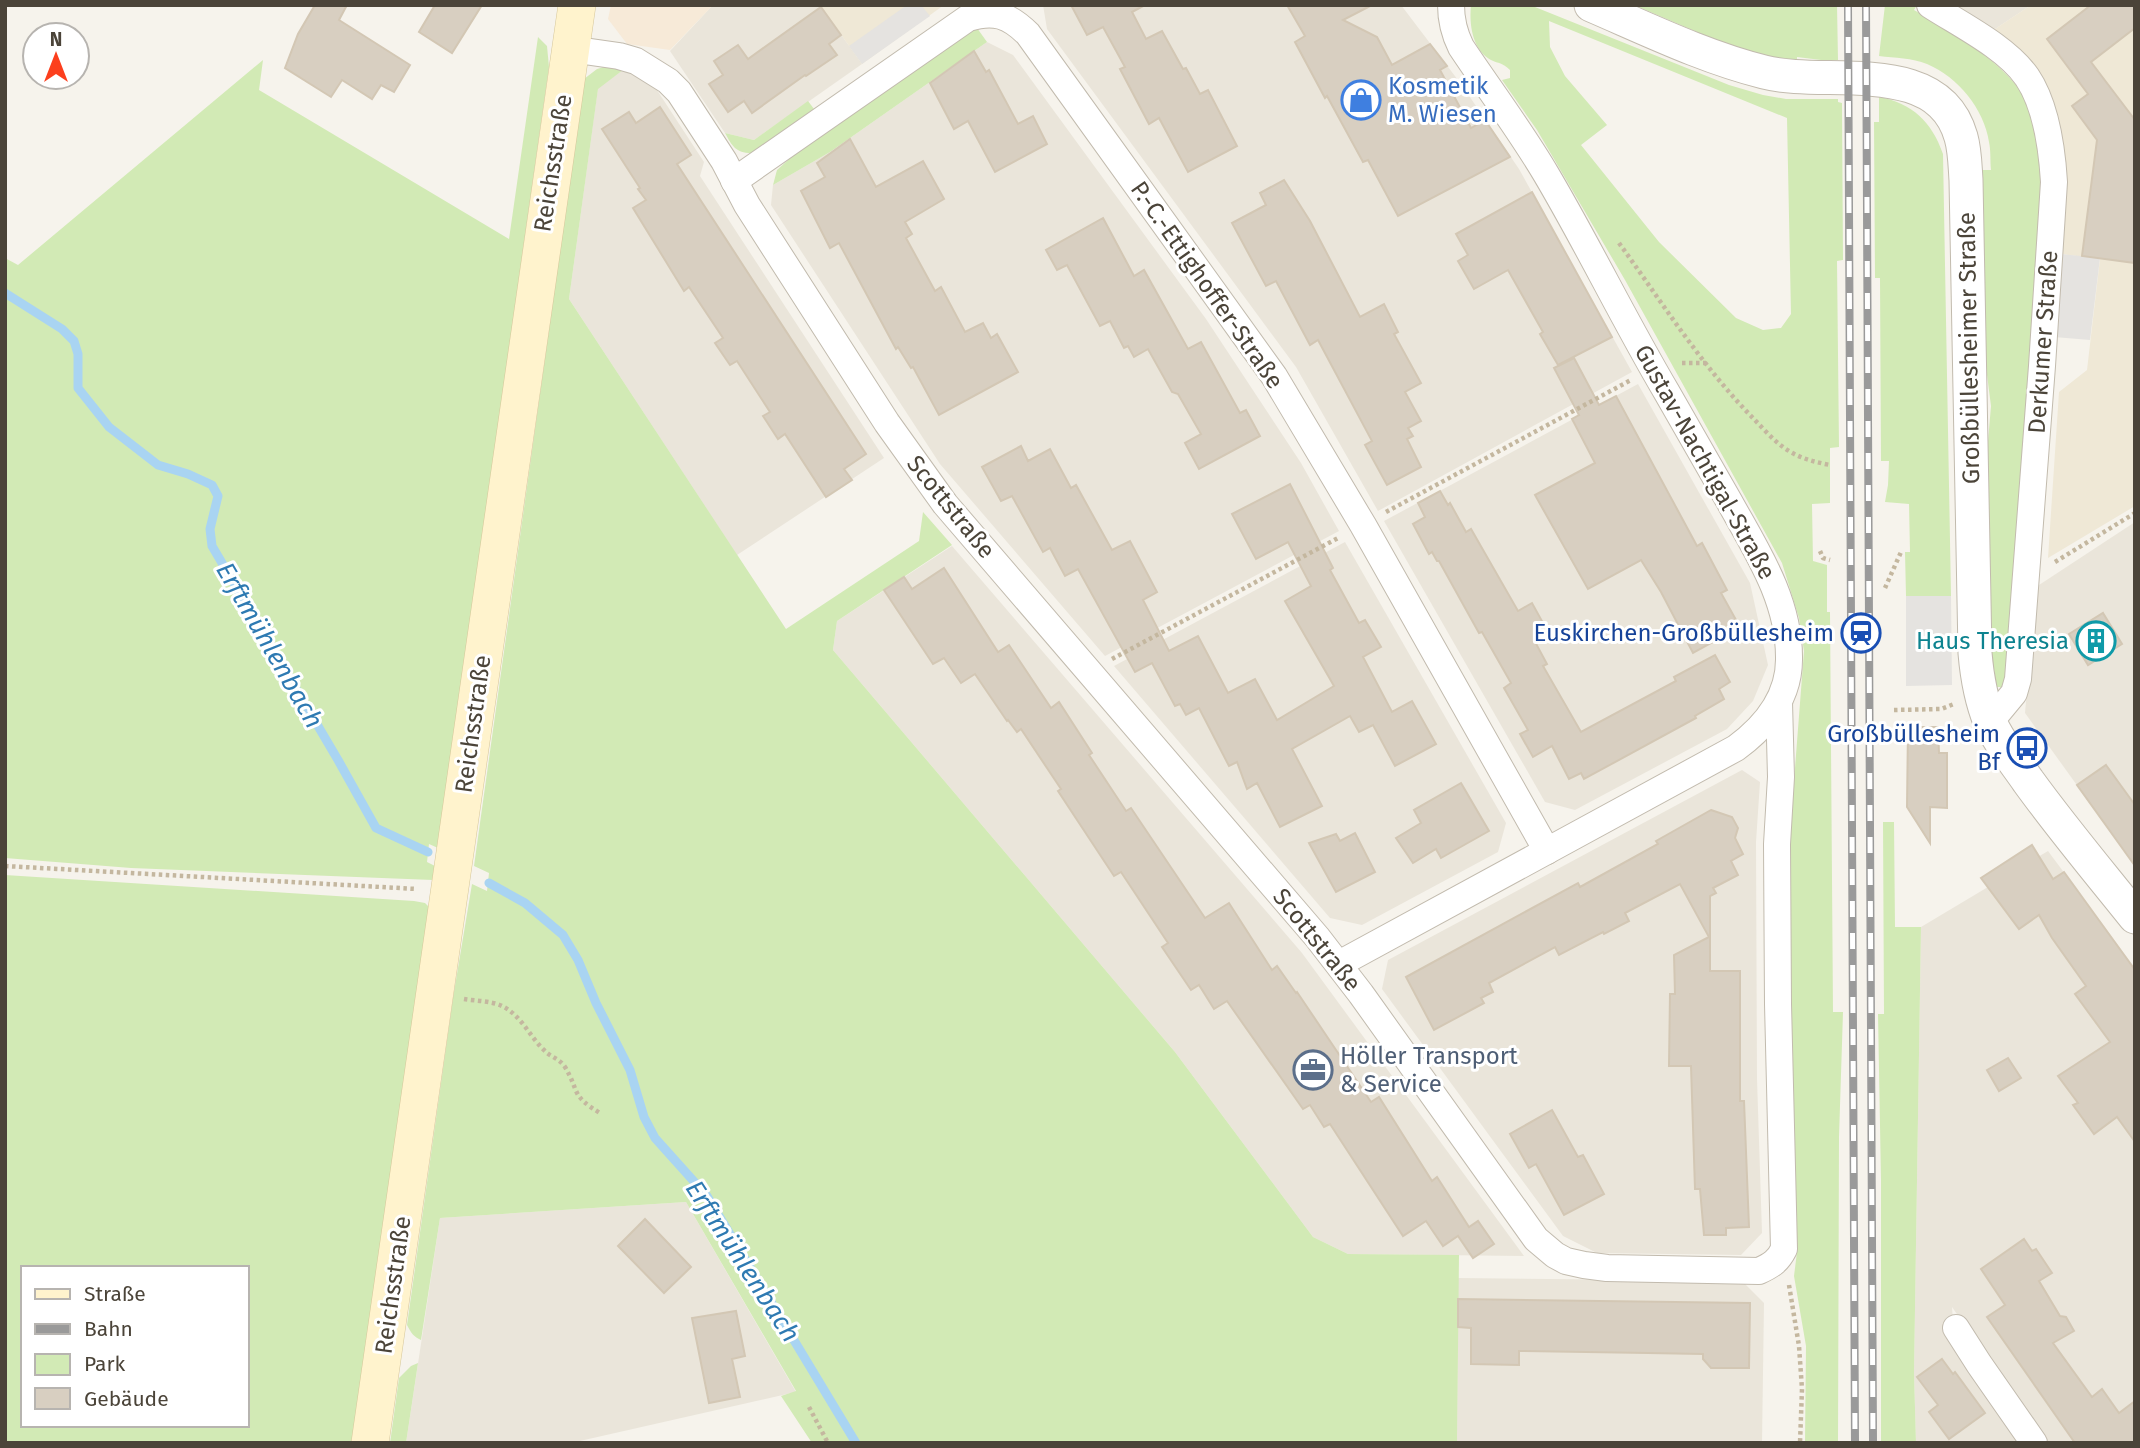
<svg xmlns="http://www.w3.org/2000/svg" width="2140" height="1448" font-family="'Fira Sans',sans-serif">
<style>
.residential{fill:#eae5da}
.commercial{fill:#f7ead8}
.education{fill:#efe8d6}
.green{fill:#d2eab5;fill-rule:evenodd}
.parking{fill:#e5e3e0}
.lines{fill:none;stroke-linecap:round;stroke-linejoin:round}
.stream{stroke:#a9d4f2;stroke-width:9}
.building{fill:#d8cfc1;stroke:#d3c7b4;stroke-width:2}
.minor-casing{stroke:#c2bbae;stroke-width:28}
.tertiary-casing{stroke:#c2bbae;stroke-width:35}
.secondary-casing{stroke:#d6c79b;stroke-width:38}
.path{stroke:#c4b79f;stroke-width:4.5;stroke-dasharray:3.5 3.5;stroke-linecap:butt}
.minor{stroke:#fff;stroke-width:26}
.tertiary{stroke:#fff;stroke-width:33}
.secondary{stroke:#fff3cd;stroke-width:37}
.rail-casing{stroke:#9a9a9a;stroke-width:8}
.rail{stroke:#fff;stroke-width:5;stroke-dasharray:16;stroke-linecap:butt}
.labels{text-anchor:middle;stroke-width:6;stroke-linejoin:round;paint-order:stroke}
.shop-label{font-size:24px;fill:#366cbe;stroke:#fff;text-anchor:start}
.street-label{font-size:24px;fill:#4b4439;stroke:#fff}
.transit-label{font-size:24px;fill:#164399;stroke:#fff;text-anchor:end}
.culture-label{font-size:24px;fill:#0d838f;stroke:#fff;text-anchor:end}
.service-label{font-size:24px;fill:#4e5e75;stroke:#fff;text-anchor:start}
.water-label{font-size:26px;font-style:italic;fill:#2e7ab2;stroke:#fff}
</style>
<rect width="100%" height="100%" fill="#f6f3ec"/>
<g class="residential">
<polygon points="713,5 820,5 862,64 754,140 725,133 670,51"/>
<polygon points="1043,5 1401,5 1461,84 1519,169 1632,372 1378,511 1296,367 1047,29"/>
<polygon points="1947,5 2031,5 1989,33"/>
<polygon points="987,42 1013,55 1206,319 1301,463 1339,531 1105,656 940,464 771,205 773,185 830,152"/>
<polygon points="623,70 631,70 653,84 704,162 700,176 884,458 737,555 569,299 598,88"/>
<polygon points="1638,384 1750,583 1768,665 1753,701 1727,729 1575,810 1545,802 1384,521"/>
<polygon points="2135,522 2135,866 2025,713 2036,587"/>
<polygon points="1345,542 1506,823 1498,852 1362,925 1330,918 1114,666"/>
<polygon points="952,546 1302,953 1524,1256 1348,1254 1313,1237 1175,1052 833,650 837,621"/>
<polygon points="1742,770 1760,782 1756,842 1757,1079 1762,1233 1741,1255 1597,1253 1563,1236 1382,989 1388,960"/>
<polygon points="2048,851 2135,968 2135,1443 2048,1443 1952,1307 1955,1349 2021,1443 1916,1443 1914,1373 1921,927"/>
<polygon points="686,1202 796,1392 571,1443 406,1443 440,1218"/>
<polygon points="1458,1278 1742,1281 1764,1303 1762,1443 1457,1443"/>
</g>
<polygon class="commercial" points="611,5 713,5 670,50 627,44 608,19"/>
<g class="education">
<polygon points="820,5 944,5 862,64"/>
<polygon points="2031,5 2135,5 2135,506 2048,558 2059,392 2087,370 2100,259 2061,254 2064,171 1989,33"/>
</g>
<g class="green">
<path d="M1471 5H1530L1729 85 1763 95 1786 99H1838V102L1842 103 1843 260 1837 261 1839 447 1830 448V503L1812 504 1813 561 1827 565V612H1830L1833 1012H1843L1839 1137 1838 1443H1805L1806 1346 1794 1276 1797 1252 1792 1115 1789 846 1804 651 1799 618 1782 563 1625 280 1537 130 1502 80 1510 78V70C1502 62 1499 64 1491 60 1472 50 1469 24 1471 5ZM1549 21 1787 118 1791 314 1781 328 1763 330 1736 318 1659 242 1581 145 1607 125 1565 76 1550 47Z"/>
<polygon points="1634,5 1837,5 1838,60 1821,60 1797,57 1797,64 1739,50"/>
<path d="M1885 5H1917L1914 10C1949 31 2013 66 2028 105 2040 138 2042 171 2043 205L2005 687H1995L1991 675 1986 465 1991 406 1983 344 1981 170H1991C1990 161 1991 151 1989 142 1984 109 1958 77 1927 64 1912 58 1895 58 1879 56Z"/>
<polygon points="977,28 987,42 830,152 773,185 777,170 808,142"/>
<polygon points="538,37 547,46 549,67 438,848 429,844 427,862 435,866 433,880 131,868 5,858 5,258 18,265 263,60 259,90 509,239"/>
<path d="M607 66 623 70 598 89 569 299 786 629 919 541 923 512 952 545 837 621 833 650 1175 1052 1313 1237 1348 1254 1459 1255 1457 1443H812L781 1396 796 1391 686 1202 440 1218 421 1340C414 1337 411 1333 407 1325L453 998 472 884 487 891 489 873 474 866 584 79 597 69Z"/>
<path d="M1879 97C1912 103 1932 122 1943 154L1951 596H1906L1905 552H1910L1909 504 1885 502 1888 485 1889 461H1881L1880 278H1875L1874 122H1879Z"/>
<path d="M808 101 814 109 751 153C736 153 732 146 725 133L754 140Z"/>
<polygon points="1883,822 1894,822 1895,927 1921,927 1914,1373 1916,1443 1881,1443 1881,1180 1878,1014 1884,1014"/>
<path d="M5 875 414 901 425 903 429 907 352 1443H5ZM23 1268H247V1425H23Z"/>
<polygon points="418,1363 406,1443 390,1443 399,1378 411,1366"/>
</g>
<g class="parking">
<polygon points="907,5 921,5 930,16 862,64 849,46"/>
<polygon points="2061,254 2100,258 2090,340 2054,337"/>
<polygon points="1906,596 1951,596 1952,685 1906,686"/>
</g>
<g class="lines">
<g class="stream">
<polyline points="5,293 62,329 74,341 78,354 78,388 109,427 158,465 188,474 212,485 218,496 210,529 212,546 338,760 376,828 428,852"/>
<polyline points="489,883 525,903 563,935 578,960 596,1003 630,1070 644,1117 655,1138 707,1196 856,1443"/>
</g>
</g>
<g class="building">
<polygon points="315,5 347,5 339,20 410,65 394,92 381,85 372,99 342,80 331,97 285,68 298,34"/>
<polygon points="435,5 482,5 452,53 419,32"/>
<polygon points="1071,5 1145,5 1132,12 1146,39 1162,31 1183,69 1186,68 1200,94 1208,90 1237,146 1188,172 1159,118 1149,124 1120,69 1125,67 1103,27 1087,35"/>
<polygon points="1287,5 1372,5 1343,20 1377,37 1392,65 1430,44 1447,66 1440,70 1471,128 1485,120 1510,157 1398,216 1368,160 1363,162 1327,96 1325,98 1295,42 1305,36"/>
<polygon points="2091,5 2135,5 2135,28 2091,62 2135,120 2135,263 2082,256 2097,140 2072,106 2088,94 2047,39"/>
<polygon points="821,7 841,35 829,44 837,55 806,76 805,75 752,113 744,101 728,112 709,84 723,75 714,61 738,45 748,59"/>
<polygon points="974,51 986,72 989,70 1018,124 1033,116 1047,144 995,172 968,121 954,129 930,83"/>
<polygon points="660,107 691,155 677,164 866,454 844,469 852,480 826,497 785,434 778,439 763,416 770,412 737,361 730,365 715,343 723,338 689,287 684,291 633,208 646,200 638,189 640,188 602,129 629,112 636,123"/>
<polygon points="850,139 876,187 923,161 944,199 905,222 912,234 906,238 935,291 941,287 965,332 983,323 991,338 997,334 1018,372 939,415 913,367 911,368 898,347 896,349 839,243 830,248 801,191 825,177 817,163"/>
<polygon points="1284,180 1310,221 1360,317 1384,304 1398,332 1394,334 1421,383 1405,392 1421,421 1408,428 1413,436 1407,439 1421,467 1387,485 1365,445 1372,441 1318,340 1310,345 1276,281 1266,286 1232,223 1266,205 1260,193"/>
<polygon points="1532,192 1612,337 1558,365 1540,334 1543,332 1508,270 1474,289 1458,261 1468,255 1456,234"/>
<polygon points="1103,218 1134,276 1144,270 1188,349 1201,342 1240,413 1246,410 1260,436 1199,469 1185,443 1201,434 1178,394 1172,392 1148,349 1134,357 1128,346 1124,348 1110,321 1100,326 1067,265 1057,270 1046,250"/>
<polygon points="1574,358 1599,405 1616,396 1697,546 1702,543 1727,590 1721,593 1740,627 1693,653 1661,592 1641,560 1588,589 1535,495 1595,463 1572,419 1579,415 1554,368"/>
<polygon points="1021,446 1028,461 1050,449 1071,488 1076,485 1112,550 1130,541 1157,592 1143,600 1169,651 1198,636 1228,693 1255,679 1277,720 1334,686 1285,601 1311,586 1288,542 1256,559 1232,514 1290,484 1333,568 1330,570 1359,623 1365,620 1381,647 1363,657 1392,712 1412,701 1436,744 1395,766 1373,725 1359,732 1350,716 1292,749 1322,806 1280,827 1257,783 1247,789 1237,762 1229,766 1199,708 1186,715 1180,704 1175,706 1152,663 1135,672 1078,569 1065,576 1050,548 1043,552 1012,496 1001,501 982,467"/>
<polygon points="1440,491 1448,505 1450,503 1466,532 1471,529 1518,611 1532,603 1548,632 1534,640 1547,664 1543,666 1581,732 1676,681 1674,677 1715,655 1730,682 1719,689 1724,699 1695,716 1696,718 1584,779 1581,773 1569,779 1552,746 1533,757 1520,734 1528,730 1504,688 1511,683 1482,632 1479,633 1439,561 1437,561 1432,552 1429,554 1413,524 1425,517 1418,503"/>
<polygon points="944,568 998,652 1009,645 1051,708 1059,702 1092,753 1089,755 1126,811 1131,808 1205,918 1229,903 1272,970 1277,966 1296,993 1297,992 1371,1102 1379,1097 1432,1181 1437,1177 1469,1227 1478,1221 1494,1244 1473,1258 1458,1236 1443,1246 1426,1221 1403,1236 1330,1124 1324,1127 1310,1105 1303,1109 1227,1001 1214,1009 1199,985 1191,990 1162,947 1168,943 1121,872 1114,876 1058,791 1061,789 1021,729 1017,732 1008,720 1007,721 975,674 961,683 944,658 933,664 884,590 904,577 912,589"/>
<polygon points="2103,613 2122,644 2088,665 2069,634"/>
<polygon points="1908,727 1938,727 1939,753 1947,753 1947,808 1930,807 1930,843 1907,807"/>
<polygon points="2106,765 2135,805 2135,866 2077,785"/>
<polygon points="1461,783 1489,831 1441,858 1436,849 1413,863 1396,838 1421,823 1414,810"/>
<polygon points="1711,810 1732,817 1738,828 1735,838 1743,854 1731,861 1738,875 1713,888 1716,893 1710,896 1710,971 1740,971 1740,1101 1744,1101 1749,1227 1726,1228 1726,1235 1704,1235 1700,1189 1695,1189 1691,1066 1669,1066 1670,994 1675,994 1674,955 1709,937 1680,884 1625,913 1629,921 1604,934 1603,932 1559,955 1555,947 1489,983 1493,992 1481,998 1484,1003 1434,1030 1406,977 1578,883 1580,887 1658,844 1656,841"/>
<polygon points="1355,833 1375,872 1336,892 1309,843 1336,834 1340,841"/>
<polygon points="2032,845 2053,879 2064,872 2135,970 2135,1142 2117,1117 2094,1134 2073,1105 2078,1103 2058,1076 2110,1042 2075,994 2086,986 2052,938 2039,915 2019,929 1981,878"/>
<polygon points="2008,1058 2021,1078 1999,1091 1987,1070"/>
<polygon points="1552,1110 1578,1157 1583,1155 1604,1194 1564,1215 1536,1164 1529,1168 1510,1134"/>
<polygon points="645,1219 691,1267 664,1293 618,1246"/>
<polygon points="2024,1239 2032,1251 2036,1249 2052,1273 2039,1281 2060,1316 2066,1317 2074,1331 2053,1343 2092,1397 2102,1389 2119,1413 2135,1401 2135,1443 2075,1443 1987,1317 2005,1305 1981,1269"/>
<polygon points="1458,1299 1750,1303 1749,1368 1711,1368 1703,1359 1703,1354 1648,1353 1519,1351 1519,1365 1471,1364 1471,1328 1458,1327"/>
<polygon points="736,1311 745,1356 732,1359 740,1397 709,1403 692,1318"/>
<polygon points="1942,1359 1953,1374 1955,1372 1985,1413 1949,1439 1929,1412 1938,1405 1917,1377"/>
</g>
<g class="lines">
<g class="minor-casing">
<g id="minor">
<path d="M1930 5C1961 25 2006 47 2027 77 2046 105 2052 149 2054 182L2042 366 2018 679 2014 693 1990 722"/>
<path d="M570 49 619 56 636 61 668 81 679 92 724 161 747 205 887 423 945 504 1317 937 1361 994 1536 1239 1555 1255 1566 1261 1584 1265 1607 1268 1759 1271C1772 1265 1778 1261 1784 1249L1778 1004 1777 844 1781 777 1779 702"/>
<path d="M734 181 968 18C994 10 1009 15 1028 34L1274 376 1363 525 1547 851"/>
<path d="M1339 964 1736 748C1766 726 1790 697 1789 657 1789 599 1756 550 1729 501 1708 465 1687 428 1666 391 1624 320 1588 245 1546 174 1520 130 1489 89 1461 47 1454 33 1451 21 1451 5"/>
<polyline points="1956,1328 1979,1364 2034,1443"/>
</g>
</g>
<g class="tertiary-casing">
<path id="tertiary" d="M1591 5C1647 29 1704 57 1764 72 1826 88 1938 55 1961 137 1965 151 1965 166 1966 180L1975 653C1977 677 1981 700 1990 722 1999 743 2015 762 2028 781 2062 828 2099 872 2135 917"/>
</g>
<g class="secondary-casing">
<polyline id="secondary" points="370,1443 577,5"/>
</g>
<g class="path">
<path d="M1619 243C1661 301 1700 363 1750 415 1762 427 1774 442 1789 451 1802 459 1815 462 1830 465"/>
<polyline points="1682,363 1706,363"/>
<polyline points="1386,512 1631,380"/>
<polyline points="1820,551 1823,558 1830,560"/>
<polyline points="2055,562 2135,513"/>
<polyline points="1885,588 1901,552"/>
<polyline points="1112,659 1338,538"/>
<polyline points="1894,710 1941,709 1954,704"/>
<polyline points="5,866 417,889"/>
<path d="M464 999C476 1001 492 1001 502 1006 521 1015 530 1037 544 1050 550 1057 559 1058 565 1067 580 1092 570 1095 600 1113"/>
<polyline points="1789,1285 1799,1346 1802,1389 1800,1443"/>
<polyline points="809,1407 828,1443"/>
</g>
<use href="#minor" class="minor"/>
<use href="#tertiary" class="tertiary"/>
<use href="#secondary" class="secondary"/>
<g class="rail-casing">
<g id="rail">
<polyline points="1848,5 1855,1443"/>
<polyline points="1866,5 1873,1443"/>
</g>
</g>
<use href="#rail" class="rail"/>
</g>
<defs>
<g id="shop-ring" transform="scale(2.0125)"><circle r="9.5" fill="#fff" stroke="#3f7fe0" stroke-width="1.5"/><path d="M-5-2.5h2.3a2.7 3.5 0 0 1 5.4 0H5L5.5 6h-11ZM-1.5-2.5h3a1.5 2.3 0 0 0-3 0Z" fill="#3f7fe0"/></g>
<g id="station-ring" transform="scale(2.0125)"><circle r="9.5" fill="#fff" stroke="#1a4fb4" stroke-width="1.5"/><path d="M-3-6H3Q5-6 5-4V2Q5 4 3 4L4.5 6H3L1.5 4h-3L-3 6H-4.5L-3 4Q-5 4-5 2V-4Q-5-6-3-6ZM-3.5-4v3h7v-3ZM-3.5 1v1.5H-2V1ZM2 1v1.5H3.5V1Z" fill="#1a4fb4"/></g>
<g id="building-ring" transform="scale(2.0125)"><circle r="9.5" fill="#fff" stroke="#0f9aa8" stroke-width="1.5"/><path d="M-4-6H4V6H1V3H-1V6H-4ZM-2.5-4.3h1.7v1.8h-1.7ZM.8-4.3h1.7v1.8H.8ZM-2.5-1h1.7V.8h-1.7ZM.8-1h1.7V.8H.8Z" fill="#0f9aa8"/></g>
<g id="bus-ring" transform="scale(2.0125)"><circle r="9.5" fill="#fff" stroke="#1a4fb4" stroke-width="1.5"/><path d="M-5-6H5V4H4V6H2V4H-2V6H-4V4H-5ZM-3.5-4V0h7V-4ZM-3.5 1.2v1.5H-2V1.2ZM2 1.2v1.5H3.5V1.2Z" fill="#1a4fb4"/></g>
<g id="office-ring" transform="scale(2.0125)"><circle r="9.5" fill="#fff" stroke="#5c6f8a" stroke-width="1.5"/><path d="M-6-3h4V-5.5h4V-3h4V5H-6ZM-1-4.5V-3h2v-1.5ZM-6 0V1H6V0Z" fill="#5c6f8a"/></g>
</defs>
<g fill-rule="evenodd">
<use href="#shop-ring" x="1361" y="100"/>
<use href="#station-ring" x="1861" y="633"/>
<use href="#building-ring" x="2096" y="641"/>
<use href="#bus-ring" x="2027" y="748"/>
<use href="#office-ring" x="1313" y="1070"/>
</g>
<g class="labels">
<g class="shop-label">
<text x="1388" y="94">Kosmetik<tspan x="1388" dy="28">M. Wiesen</tspan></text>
</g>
<g class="street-label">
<text transform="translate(553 163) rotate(-81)" y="8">Reichsstraße</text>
<text transform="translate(1207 285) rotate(55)" y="8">P.-C.-Ettighoffer-Straße</text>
<text transform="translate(2043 342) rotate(-86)" y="8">Derkumer Straße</text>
<text transform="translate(1969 348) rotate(-91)" y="8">Großbüllesheimer Straße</text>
<text transform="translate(1705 462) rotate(61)" y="8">Gustav-Nachtigal-Straße</text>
<text transform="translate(951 507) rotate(51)" y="8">Scottstraße</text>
<text transform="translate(473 724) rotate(-82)" y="8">Reichsstraße</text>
<text transform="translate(1317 940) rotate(51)" y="8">Scottstraße</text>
<text transform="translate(393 1285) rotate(-82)" y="8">Reichsstraße</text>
</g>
<g class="transit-label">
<text x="1834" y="641">Euskirchen-Großbüllesheim</text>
<text x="2000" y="742">Großbüllesheim<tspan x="2000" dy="28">Bf</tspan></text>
</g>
<g class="culture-label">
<text x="2069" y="649">Haus Theresia</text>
</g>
<g class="service-label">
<text x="1340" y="1064">Höller Transport<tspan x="1340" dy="28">&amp; Service</tspan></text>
</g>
<g class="water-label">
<text transform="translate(270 645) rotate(60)" y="9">Erftmühlenbach</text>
<text transform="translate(743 1261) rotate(57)" y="9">Erftmühlenbach</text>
</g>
</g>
<rect width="2140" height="1448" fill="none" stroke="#4b4439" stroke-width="14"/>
<rect x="21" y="1266" width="228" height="161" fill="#ffffff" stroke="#b7b4b0" stroke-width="2"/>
<rect x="35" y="1289" width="35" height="10" fill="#fff3cd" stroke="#b7b4b0" stroke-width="2"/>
<text x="84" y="1301" font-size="21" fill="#4b4439">Straße</text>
<rect x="35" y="1324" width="35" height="10" fill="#9a9a9a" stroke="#b7b4b0" stroke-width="2"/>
<text x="84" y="1336" font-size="21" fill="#4b4439">Bahn</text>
<rect x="35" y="1354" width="35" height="21" fill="#d2eab5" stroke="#b7b4b0" stroke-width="2"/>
<text x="84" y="1371" font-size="21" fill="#4b4439">Park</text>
<rect x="35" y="1388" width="35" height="21" fill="#d8cfc1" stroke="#b7b4b0" stroke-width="2"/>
<text x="84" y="1406" font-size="21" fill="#4b4439">Gebäude</text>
<g transform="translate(56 56)"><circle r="33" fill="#ffffff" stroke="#b7b4b0" stroke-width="2"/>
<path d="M0-5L12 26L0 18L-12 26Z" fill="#fc3f1d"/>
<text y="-10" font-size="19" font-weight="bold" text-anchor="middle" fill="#4b4439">N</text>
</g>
</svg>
